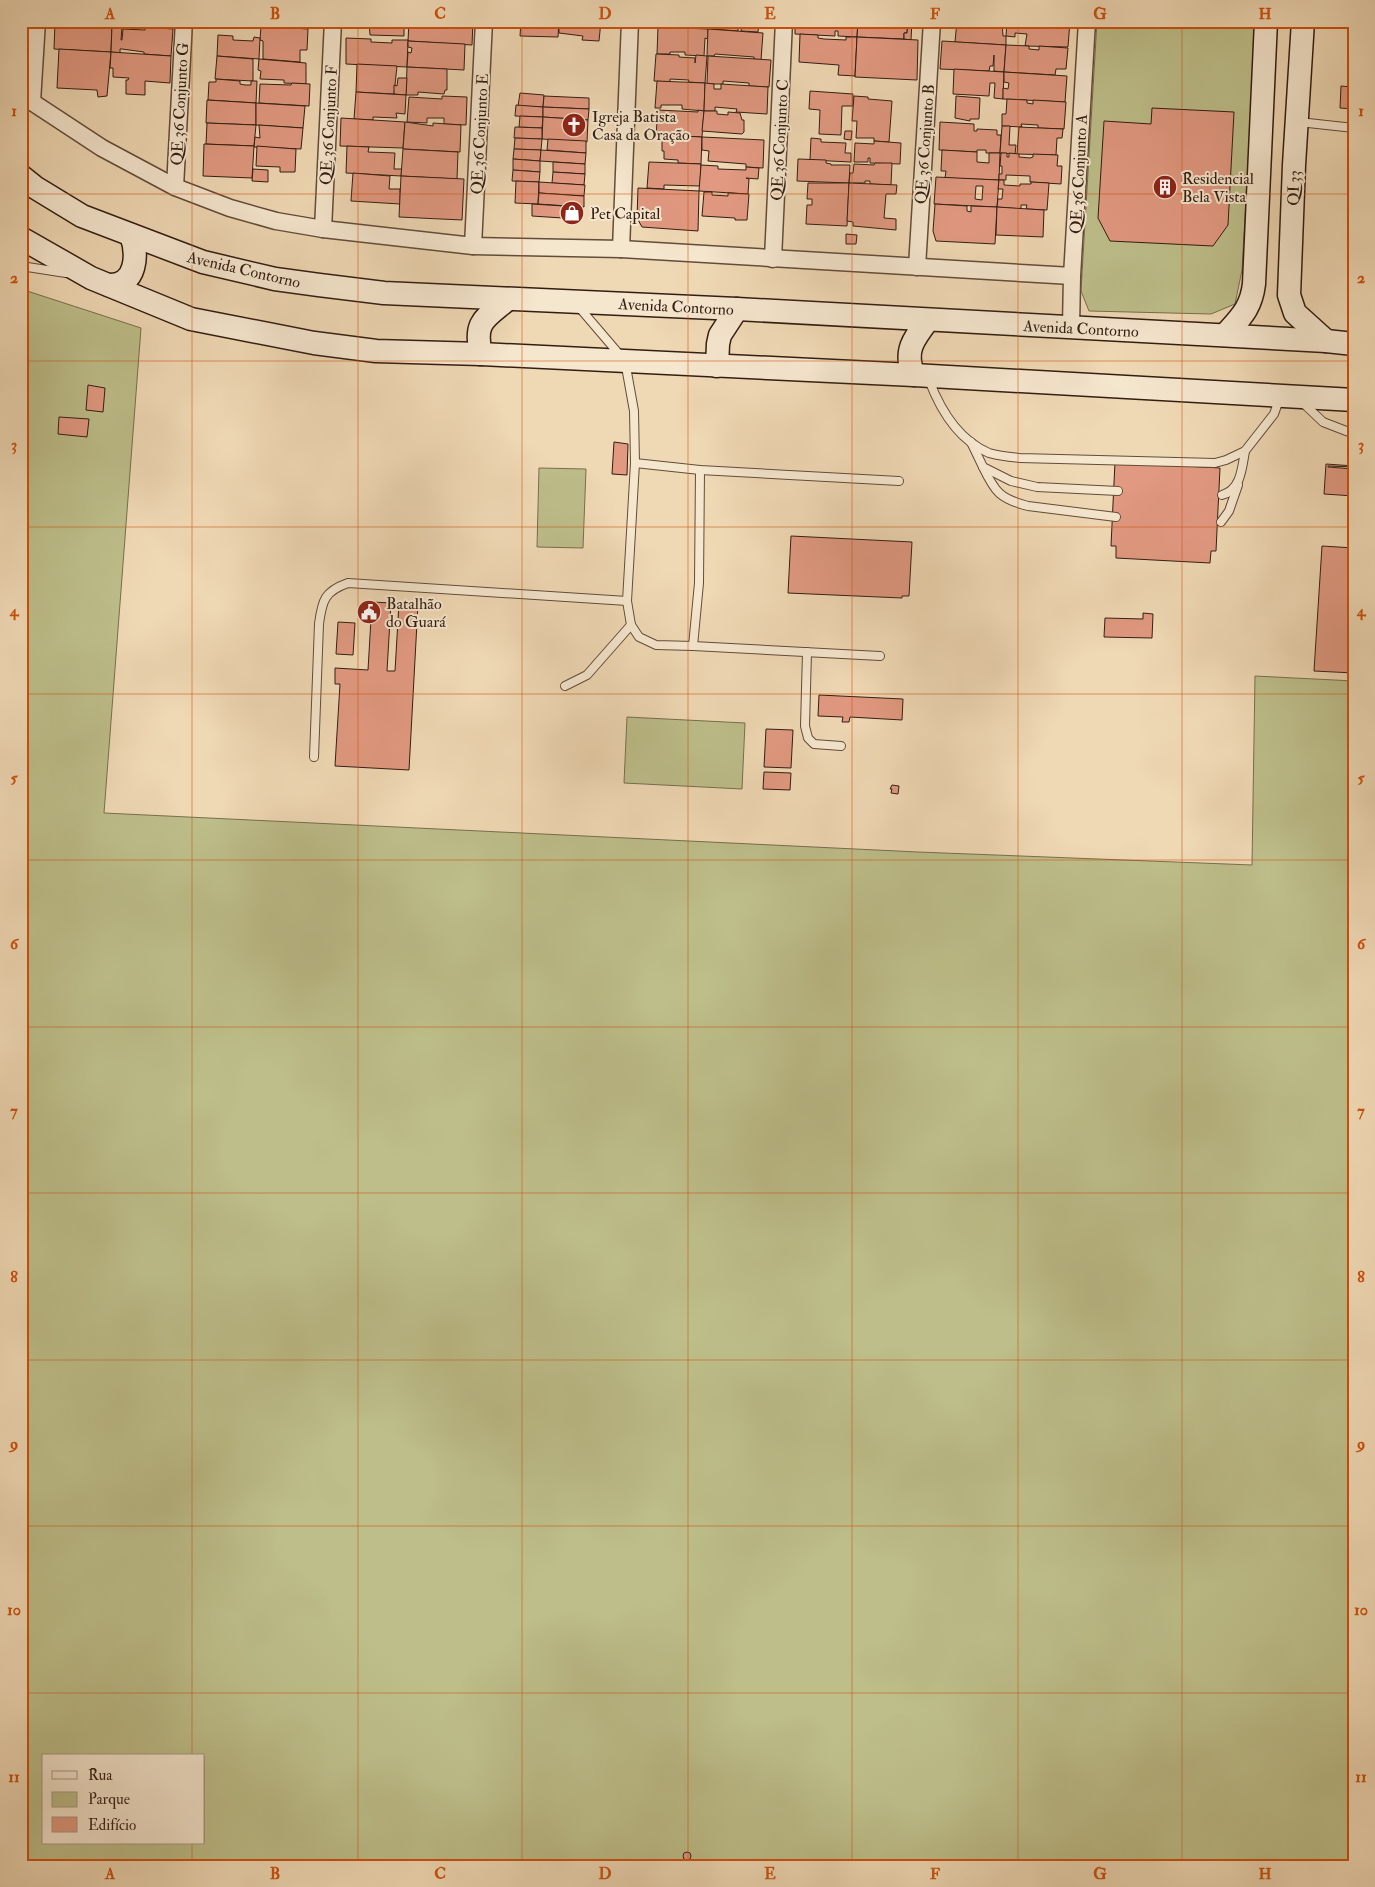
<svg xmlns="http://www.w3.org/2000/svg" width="1375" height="1887" font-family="'IM FELL Double Pica',serif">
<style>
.green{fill:#bdbe8a;stroke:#786e4e;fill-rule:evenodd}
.building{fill:#e19981;stroke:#331d12;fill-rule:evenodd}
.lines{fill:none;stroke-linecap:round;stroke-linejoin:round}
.lane-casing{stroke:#624c3a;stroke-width:10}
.street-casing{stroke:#624c3a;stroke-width:19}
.secondary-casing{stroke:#331d12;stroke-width:25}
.lane{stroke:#f5e6ce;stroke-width:8}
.street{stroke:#f5e6ce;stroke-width:16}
.secondary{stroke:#f5e6ce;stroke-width:22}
.grid{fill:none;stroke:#cd500d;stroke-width:1;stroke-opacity:0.55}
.labels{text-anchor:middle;stroke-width:4;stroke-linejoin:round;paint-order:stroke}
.street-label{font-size:16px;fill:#331d12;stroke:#f5e6ce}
.poi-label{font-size:16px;fill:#331d12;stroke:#f5e6ce;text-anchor:start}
.neatline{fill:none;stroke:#cd500d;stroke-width:2}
.grid-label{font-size:16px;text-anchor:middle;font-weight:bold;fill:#cd500d}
</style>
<rect width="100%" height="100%" fill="#efd8b4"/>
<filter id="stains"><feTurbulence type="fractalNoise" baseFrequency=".004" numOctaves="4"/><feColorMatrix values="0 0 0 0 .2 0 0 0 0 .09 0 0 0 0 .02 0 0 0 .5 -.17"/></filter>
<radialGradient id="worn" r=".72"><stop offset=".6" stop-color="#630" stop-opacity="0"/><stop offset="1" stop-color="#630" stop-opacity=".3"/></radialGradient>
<g class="green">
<polygon points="1097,21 1256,21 1242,270 1235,304 1211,314 1089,311 1081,291"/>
<path d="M21 289 141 328 104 813 918 852 1252 865 1255 676 1354 681V1866H21ZM44 1756H204V1843H44Z"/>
<polygon points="539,468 586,469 583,548 537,547"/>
<polygon points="627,717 745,723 742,789 624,783"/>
</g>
<g class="building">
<polygon points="49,21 112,21 96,21 96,25"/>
<polygon points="112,21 123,21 123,26 112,25"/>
<polygon points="127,21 165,21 165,28 150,27 150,24 127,23"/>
<polygon points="305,21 323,21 323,25 307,24"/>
<polygon points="369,21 404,21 404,36 370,35"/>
<polygon points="409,21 473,21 472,45 408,41"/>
<polygon points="521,21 559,21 558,37 520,36"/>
<polygon points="559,21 601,21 599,41 582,40 583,36 559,33"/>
<polygon points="652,21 699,21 698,29 652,27"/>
<polygon points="712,21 739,21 738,31 712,29"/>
<polygon points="742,21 759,21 758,32 741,31"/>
<polygon points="795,21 858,21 857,37 838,36 838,31 835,31 835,36 795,34"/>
<polygon points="858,21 908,21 907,33 904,33 904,39 857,37"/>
<polygon points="908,21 912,21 911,40 904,39 904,33 907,33"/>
<polygon points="957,21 1002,21 1003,36 1006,36 1006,45 955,42"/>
<polygon points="1007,21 1070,21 1068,47 1025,46 1027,34 1015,33 1015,37 1006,36"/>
<polygon points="55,22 112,25 111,52 54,49"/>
<polygon points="112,25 122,26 121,40 122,40 123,29 145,30 146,27 173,29 171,56 144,54 144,52 122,49 120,49 120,53 111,52"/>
<polygon points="261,26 308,29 307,50 300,50 300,62 263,59 263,41 260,40"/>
<polygon points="658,27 708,29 708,39 705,38 704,56 685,55 685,52 670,52 670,54 657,54"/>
<polygon points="708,29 763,33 761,60 754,59 754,57 715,54 714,56 707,56"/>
<polygon points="800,34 818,35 818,38 824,39 846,40 846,37 857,37 855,76 838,75 839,65 799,62"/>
<polygon points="218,35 233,36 233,40 253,41 254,37 260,38 259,59 217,56"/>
<polygon points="857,37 918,40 917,80 855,77"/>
<polygon points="346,38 371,39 371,42 392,43 392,40 408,40 407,67 346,64"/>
<polygon points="408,41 465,44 464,70 407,67 408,52 411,53 412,48 408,47"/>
<polygon points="942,41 1006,45 1004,72 994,71 994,55 993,66 990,66 989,71 940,69"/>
<polygon points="1006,45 1029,46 1029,49 1039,50 1039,46 1068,48 1066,69 1056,69 1055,75 1004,72"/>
<polygon points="59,49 111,52 107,96 98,97 97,90 57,88"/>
<polygon points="111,52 171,56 170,83 145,81 145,95 126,94 126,80 128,80 129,78 113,77 113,68 110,68"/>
<polygon points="656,54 679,55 679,57 695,58 695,63 696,55 707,56 705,83 688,82 689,80 670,79 670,82 654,81"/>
<polygon points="217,56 253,59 253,81 215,79"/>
<polygon points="708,56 771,60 769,87 749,86 749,83 723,81 723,84 707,84"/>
<polygon points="259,59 306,63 306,84 284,83 284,80 260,79 261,71 258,70"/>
<polygon points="357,64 397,66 394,94 356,92"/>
<polygon points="407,67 447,69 447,90 445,90 444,94 418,92 418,95 406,95"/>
<polygon points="954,69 1004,72 1003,99 994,98 995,83 990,83 989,96 953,94"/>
<polygon points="1004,72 1067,76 1065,102 1003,99 1003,88 1008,89 1009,83 1004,82"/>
<polygon points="398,78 407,78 406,95 394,94 394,85 397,86"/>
<polygon points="216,79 240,81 240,84 245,85 251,85 251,81 257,81 256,103 208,100 209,82 216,82"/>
<polygon points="657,81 705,83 704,111 682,109 682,105 661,105 661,108 655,108"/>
<polygon points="292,83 310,84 309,106 259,103 260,84 291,85"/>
<polygon points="705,83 714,84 714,89 721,89 721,84 768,87 767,114 736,112 737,109 715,107 715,111 704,111"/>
<polygon points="1352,83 1354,83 1354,109 1340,108 1341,86 1352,87"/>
<polygon points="810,91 853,94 853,106 842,106 841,135 819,134 820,110 809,109"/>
<polygon points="356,92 406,95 405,114 396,113 397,118 373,117 373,120 354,119"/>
<polygon points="520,93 544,95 543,107 518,106"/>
<polygon points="442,96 467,97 466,125 444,124 444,118 427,118 427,123 407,122 409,97 442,99"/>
<polygon points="544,96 589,98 589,109 543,107"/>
<polygon points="854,96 868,97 868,99 892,101 889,142 874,141 874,138 856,138 857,121 852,121"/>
<polygon points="956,96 980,98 979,119 970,119 970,121 955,118"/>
<polygon points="1007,99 1027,100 1027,103 1033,104 1033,100 1066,102 1064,129 1038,128 1038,125 1021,124 1022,127 1002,126 1002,114 1006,114"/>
<polygon points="207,100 256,103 256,125 206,123"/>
<polygon points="256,103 305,106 303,128 256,125"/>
<polygon points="516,105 543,107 543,117 515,116"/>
<polygon points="543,107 589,109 588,120 543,117"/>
<polygon points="1152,108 1234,112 1228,225 1213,246 1110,241 1098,218 1104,121 1151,124"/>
<polygon points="658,110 698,112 698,110 704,111 702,137 656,135"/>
<polygon points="704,111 717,111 717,114 728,115 728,112 740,113 742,120 744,120 744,132 742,134 702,131"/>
<polygon points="520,116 543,117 542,128 519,127"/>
<polygon points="543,117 588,120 587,142 542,139"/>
<polygon points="341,118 405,122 403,148 340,146"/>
<polygon points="405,122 433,126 433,123 461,125 460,152 403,149"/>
<polygon points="940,122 974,124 974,131 977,131 977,129 997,130 997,135 1001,135 1000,153 986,153 986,150 977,150 977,152 939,150"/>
<polygon points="207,123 256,125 254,146 206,144"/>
<polygon points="259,125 303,128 301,149 254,147 255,137 260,138"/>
<polygon points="1002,126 1010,126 1009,145 1016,145 1015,154 1000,153"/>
<polygon points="515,127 542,128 542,139 514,138"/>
<polygon points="1019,127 1063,129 1062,138 1057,138 1056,155 1017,154"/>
<polygon points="845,131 852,131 851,140 844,139"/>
<polygon points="662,135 702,137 701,164 678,163 678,160 664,159 664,151 662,151"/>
<polygon points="702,137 764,140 763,168 746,167 746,164 708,161 709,151 702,150"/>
<polygon points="515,138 542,139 541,150 514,149"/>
<polygon points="811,138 821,139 821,142 846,143 845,153 851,153 851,162 810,160"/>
<polygon points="548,139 586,141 586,153 547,150"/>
<polygon points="874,141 901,143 900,164 870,163 870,158 868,158 868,162 854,162 855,143 874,144"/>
<polygon points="204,144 254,146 252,178 203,176"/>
<polygon points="257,146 296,149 295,172 280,172 280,167 256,166"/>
<polygon points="347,146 369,147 368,152 395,153 394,169 402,169 401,176 346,173"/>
<polygon points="403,149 458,152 457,179 401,176"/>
<polygon points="514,149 541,150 540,161 513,159"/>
<polygon points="541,150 586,153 585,164 540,161"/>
<polygon points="942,150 977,152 977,162 989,163 989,153 1000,153 999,180 945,178 946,171 941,171"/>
<polygon points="1001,153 1007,153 1007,157 1009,157 1009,153 1019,154 1019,157 1030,158 1033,157 1033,154 1058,155 1057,166 1062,166 1061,184 1030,182 1030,176 1006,175 1006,180 999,180 999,174 1002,174 1002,166 1000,166"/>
<polygon points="513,159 540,161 540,172 513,170"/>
<polygon points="798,159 826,160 826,163 831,164 831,165 850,165 849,183 797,181"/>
<polygon points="553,162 585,164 585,174 553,172"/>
<polygon points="649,162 701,164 700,186 664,185 664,189 647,188"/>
<polygon points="875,163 892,163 891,185 870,184 870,181 865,181 865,183 849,183 850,173 853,173 854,164 874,165"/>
<polygon points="701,165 718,166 718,169 746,170 746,167 759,168 758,179 746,178 749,179 748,194 699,191"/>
<polygon points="253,169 268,170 268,182 252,181"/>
<polygon points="513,170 540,172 539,182 512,181"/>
<polygon points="553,172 585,174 584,185 552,183"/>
<polygon points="353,173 390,176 389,189 400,189 400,204 351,201"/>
<polygon points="401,176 464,179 462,220 399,217"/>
<path d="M936 177 999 180 997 207 934 204ZM976 186H983L982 200 975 199Z"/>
<polygon points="999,180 1004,180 1004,185 1020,186 1020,184 1031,184 1031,182 1049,183 1047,210 1026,209 1027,205 1021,205 1021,209 997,207 998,199 1002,199 1003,189 998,189"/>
<polygon points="516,181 539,182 538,204 515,203"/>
<polygon points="539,182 585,185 584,196 539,193"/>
<polygon points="808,183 849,183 847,226 806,224 807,205 812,205 812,199 807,199"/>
<polygon points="849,183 897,185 896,194 886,194 884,218 896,219 896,230 853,226 853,222 847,221"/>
<polygon points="638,188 699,191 698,231 642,227 637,218"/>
<polygon points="704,192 712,192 712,195 728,196 728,193 749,194 747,220 735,220 735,218 702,216"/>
<polygon points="539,193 584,196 584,207 538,204"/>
<polygon points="532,204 579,207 578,219 532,216"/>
<polygon points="935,204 967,206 967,211 971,212 971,206 997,207 995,244 936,241 933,231"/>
<polygon points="997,207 1044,210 1043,237 996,235"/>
<polygon points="846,234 857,235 856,244 846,244"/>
<polygon points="88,385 105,388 103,412 86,410"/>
<polygon points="59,417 89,419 87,437 58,434"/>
<polygon points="614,442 628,444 627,475 612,474"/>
<polygon points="1115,462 1220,468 1216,551 1211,551 1210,563 1116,558 1116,546 1111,546"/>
<polygon points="1326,464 1354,466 1354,467 1328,466 1328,467 1354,469 1354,496 1324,494"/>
<polygon points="791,536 912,542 909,596 902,596 902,598 788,593"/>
<polygon points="1322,546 1354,548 1354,673 1314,671"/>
<polygon points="372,602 391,603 387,671 395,671 399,603 418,604 409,770 335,766 340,684 335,684 335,668 368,670"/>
<polygon points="1143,613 1153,614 1152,638 1104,637 1105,618 1143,619"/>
<polygon points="338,622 355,623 353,655 336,654"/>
<polygon points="819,695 903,699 902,720 850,717 849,722 842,722 843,717 818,716"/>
<polygon points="766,729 793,730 791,768 764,767"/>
<polygon points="764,772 791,773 790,790 763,789"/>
<polygon points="892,785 899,786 898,794 891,793 892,789 890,789"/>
<circle cx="687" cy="1856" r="4"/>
</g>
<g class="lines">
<g class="lane-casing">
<g id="lane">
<polyline points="1299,122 1354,128"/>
<polyline points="21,266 66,273"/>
<polyline points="578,306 625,361 634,411 635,463 700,470 899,481"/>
<path d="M929 380C940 409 958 440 989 453 999 456 1010 457 1020 458L1215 463 1226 460 1245 451 1274 414 1280 397"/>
<polyline points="1302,402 1323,422 1354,434"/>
<polyline points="971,442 983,467 1011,481 1037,487 1118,491"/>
<polyline points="635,463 627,601 631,625 639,637 656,645 693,646 699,583 700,470"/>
<path d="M983 467C995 492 1000 499 1028 506L1116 517"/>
<path d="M1222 495C1241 490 1242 468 1245 451"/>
<polyline points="1221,522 1229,511 1238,485"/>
<polyline points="693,646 880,656"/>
<polyline points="807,652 805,726 808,738 814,744 841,746"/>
<polyline points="565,686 587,675 631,625"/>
<path d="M314 757 319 624C322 600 325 591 348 583L627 601"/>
</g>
</g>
<g class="street-casing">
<g id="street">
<polyline points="21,92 32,102 102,148 175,187 230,208 276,221 323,229 473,246 621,249 1072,276"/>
<polyline points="32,102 37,21"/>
<polyline points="175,187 184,21"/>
<polyline points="323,229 333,21"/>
<polyline points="473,246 484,21"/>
<polyline points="621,249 630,21"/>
<polyline points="773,259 784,21"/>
<polyline points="917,267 932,21"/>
<polyline points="1071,327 1072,276 1087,21"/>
</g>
</g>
<g class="secondary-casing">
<g id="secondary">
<polyline points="1303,21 1294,165 1289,295 1295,313 1326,341"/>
<polyline points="21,176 36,188 82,216 203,262 275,279 319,285 384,293 737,309 1326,341 1354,344"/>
<polyline points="21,238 91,278 191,319 314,343 376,351 481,354 914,375 1354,400"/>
<path d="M109 285C137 286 138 254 131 235"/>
<path d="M1225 335C1240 318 1251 309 1254 284L1266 21"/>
<path d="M481 354C473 321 486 318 508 299"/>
<polyline points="717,366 718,344 720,335 737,309"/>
<path d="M914 375C903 352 914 338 928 320"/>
</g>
</g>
<use href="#lane" class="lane"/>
<use href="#street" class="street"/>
<use href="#secondary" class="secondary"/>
</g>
<path class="grid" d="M192 21V1756M358 21V1866M522 21V1866M688 21V1866M852 21V1866M1018 21V1866M1182 21V1866M21 194H1354M21 361H1354M21 527H1354M21 694H1354M21 860H1354M21 1027H1354M21 1193H1354M21 1360H1354M21 1526H1354M21 1693H1354M192 1843V1866"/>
<defs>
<g id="church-disc" transform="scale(1.25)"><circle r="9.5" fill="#8f2418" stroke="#f5e6ce"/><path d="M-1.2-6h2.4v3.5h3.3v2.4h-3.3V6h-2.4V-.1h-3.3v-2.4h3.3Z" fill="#fff"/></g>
<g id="building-disc" transform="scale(1.25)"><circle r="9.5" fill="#8f2418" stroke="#f5e6ce"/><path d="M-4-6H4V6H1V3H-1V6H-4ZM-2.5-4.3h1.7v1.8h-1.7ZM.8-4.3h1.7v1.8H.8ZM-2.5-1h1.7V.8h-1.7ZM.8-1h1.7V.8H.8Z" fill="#fff"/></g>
<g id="shop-disc" transform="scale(1.25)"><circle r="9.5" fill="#8f2418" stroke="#f5e6ce"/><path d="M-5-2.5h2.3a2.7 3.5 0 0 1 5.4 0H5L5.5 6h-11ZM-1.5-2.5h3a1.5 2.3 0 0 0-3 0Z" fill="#fff"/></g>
<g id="civic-disc" transform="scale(1.25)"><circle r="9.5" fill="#8f2418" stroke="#f5e6ce"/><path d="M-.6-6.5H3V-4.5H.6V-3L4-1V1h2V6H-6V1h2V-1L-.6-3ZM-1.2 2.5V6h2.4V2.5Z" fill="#fff"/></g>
</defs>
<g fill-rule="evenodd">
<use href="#church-disc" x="574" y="125"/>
<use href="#building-disc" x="1165" y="187"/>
<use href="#shop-disc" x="572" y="213"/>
<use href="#civic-disc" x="369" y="612"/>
</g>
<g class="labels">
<g class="street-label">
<text transform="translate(179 104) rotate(-87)" y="6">QE 36 Conjunto G</text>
<text transform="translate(328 125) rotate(-87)" y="6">QE 36 Conjunto F</text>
<text transform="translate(479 134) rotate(-87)" y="6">QE 36 Conjunto E</text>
<text transform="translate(779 140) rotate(-87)" y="6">QE 36 Conjunto C</text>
<text transform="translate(924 144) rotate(-86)" y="6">QE 36 Conjunto B</text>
<text transform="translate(1078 174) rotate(-87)" y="6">QE 36 Conjunto A</text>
<text transform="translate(1293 188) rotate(-88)" y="6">QI 33</text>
<text transform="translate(244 269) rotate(13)" y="6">Avenida Contorno</text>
<text transform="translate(676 306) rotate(3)" y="6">Avenida Contorno</text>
<text transform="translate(1081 328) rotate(3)" y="6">Avenida Contorno</text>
</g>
<g class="poi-label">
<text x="592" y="122">Igreja Batista<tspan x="592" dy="18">Casa da Oração</tspan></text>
<text x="1182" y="184">Residencial<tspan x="1182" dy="18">Bela Vista</tspan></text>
<text x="590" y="219">Pet Capital</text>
<text x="386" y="609">Batalhão<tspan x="386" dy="18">do Guará</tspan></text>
</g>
</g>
<rect width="1375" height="1887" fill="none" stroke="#efd8b4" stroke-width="55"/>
<rect x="42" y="1754" width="162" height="90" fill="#f5e6ce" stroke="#a79683"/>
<rect x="52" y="1771" width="25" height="8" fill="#f5e6ce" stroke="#a79683"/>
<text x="88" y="1780" font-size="15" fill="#331d12">Rua</text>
<rect x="52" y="1792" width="25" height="15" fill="#bdbe8a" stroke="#a79683"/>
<text x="88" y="1804" font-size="15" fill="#331d12">Parque</text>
<rect x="52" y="1817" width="25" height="15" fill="#e19981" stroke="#a79683"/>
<text x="88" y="1830" font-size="15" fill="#331d12">Edifício</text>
<rect x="28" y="28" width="1320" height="1832" class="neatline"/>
<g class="grid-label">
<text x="110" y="19">A</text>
<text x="275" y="19">B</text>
<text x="440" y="19">C</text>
<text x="605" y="19">D</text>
<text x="770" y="19">E</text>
<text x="935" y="19">F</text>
<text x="1100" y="19">G</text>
<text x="1265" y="19">H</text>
<text x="14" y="116">1</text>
<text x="1361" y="116">1</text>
<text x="14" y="283">2</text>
<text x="1361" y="283">2</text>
<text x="14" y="450">3</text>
<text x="1361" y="450">3</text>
<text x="14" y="616">4</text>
<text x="1361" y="616">4</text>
<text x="14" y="783">5</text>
<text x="1361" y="783">5</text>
<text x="14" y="949">6</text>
<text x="1361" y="949">6</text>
<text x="14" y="1116">7</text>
<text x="1361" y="1116">7</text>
<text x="14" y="1282">8</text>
<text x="1361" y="1282">8</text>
<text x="14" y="1449">9</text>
<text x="1361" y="1449">9</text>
<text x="14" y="1615">10</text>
<text x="1361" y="1615">10</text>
<text x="14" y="1782">11</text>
<text x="1361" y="1782">11</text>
<text x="110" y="1879">A</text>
<text x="275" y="1879">B</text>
<text x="440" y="1879">C</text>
<text x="605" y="1879">D</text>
<text x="770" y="1879">E</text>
<text x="935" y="1879">F</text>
<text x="1100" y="1879">G</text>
<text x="1265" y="1879">H</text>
</g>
<rect width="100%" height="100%" filter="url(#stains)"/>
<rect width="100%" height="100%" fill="url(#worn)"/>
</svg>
